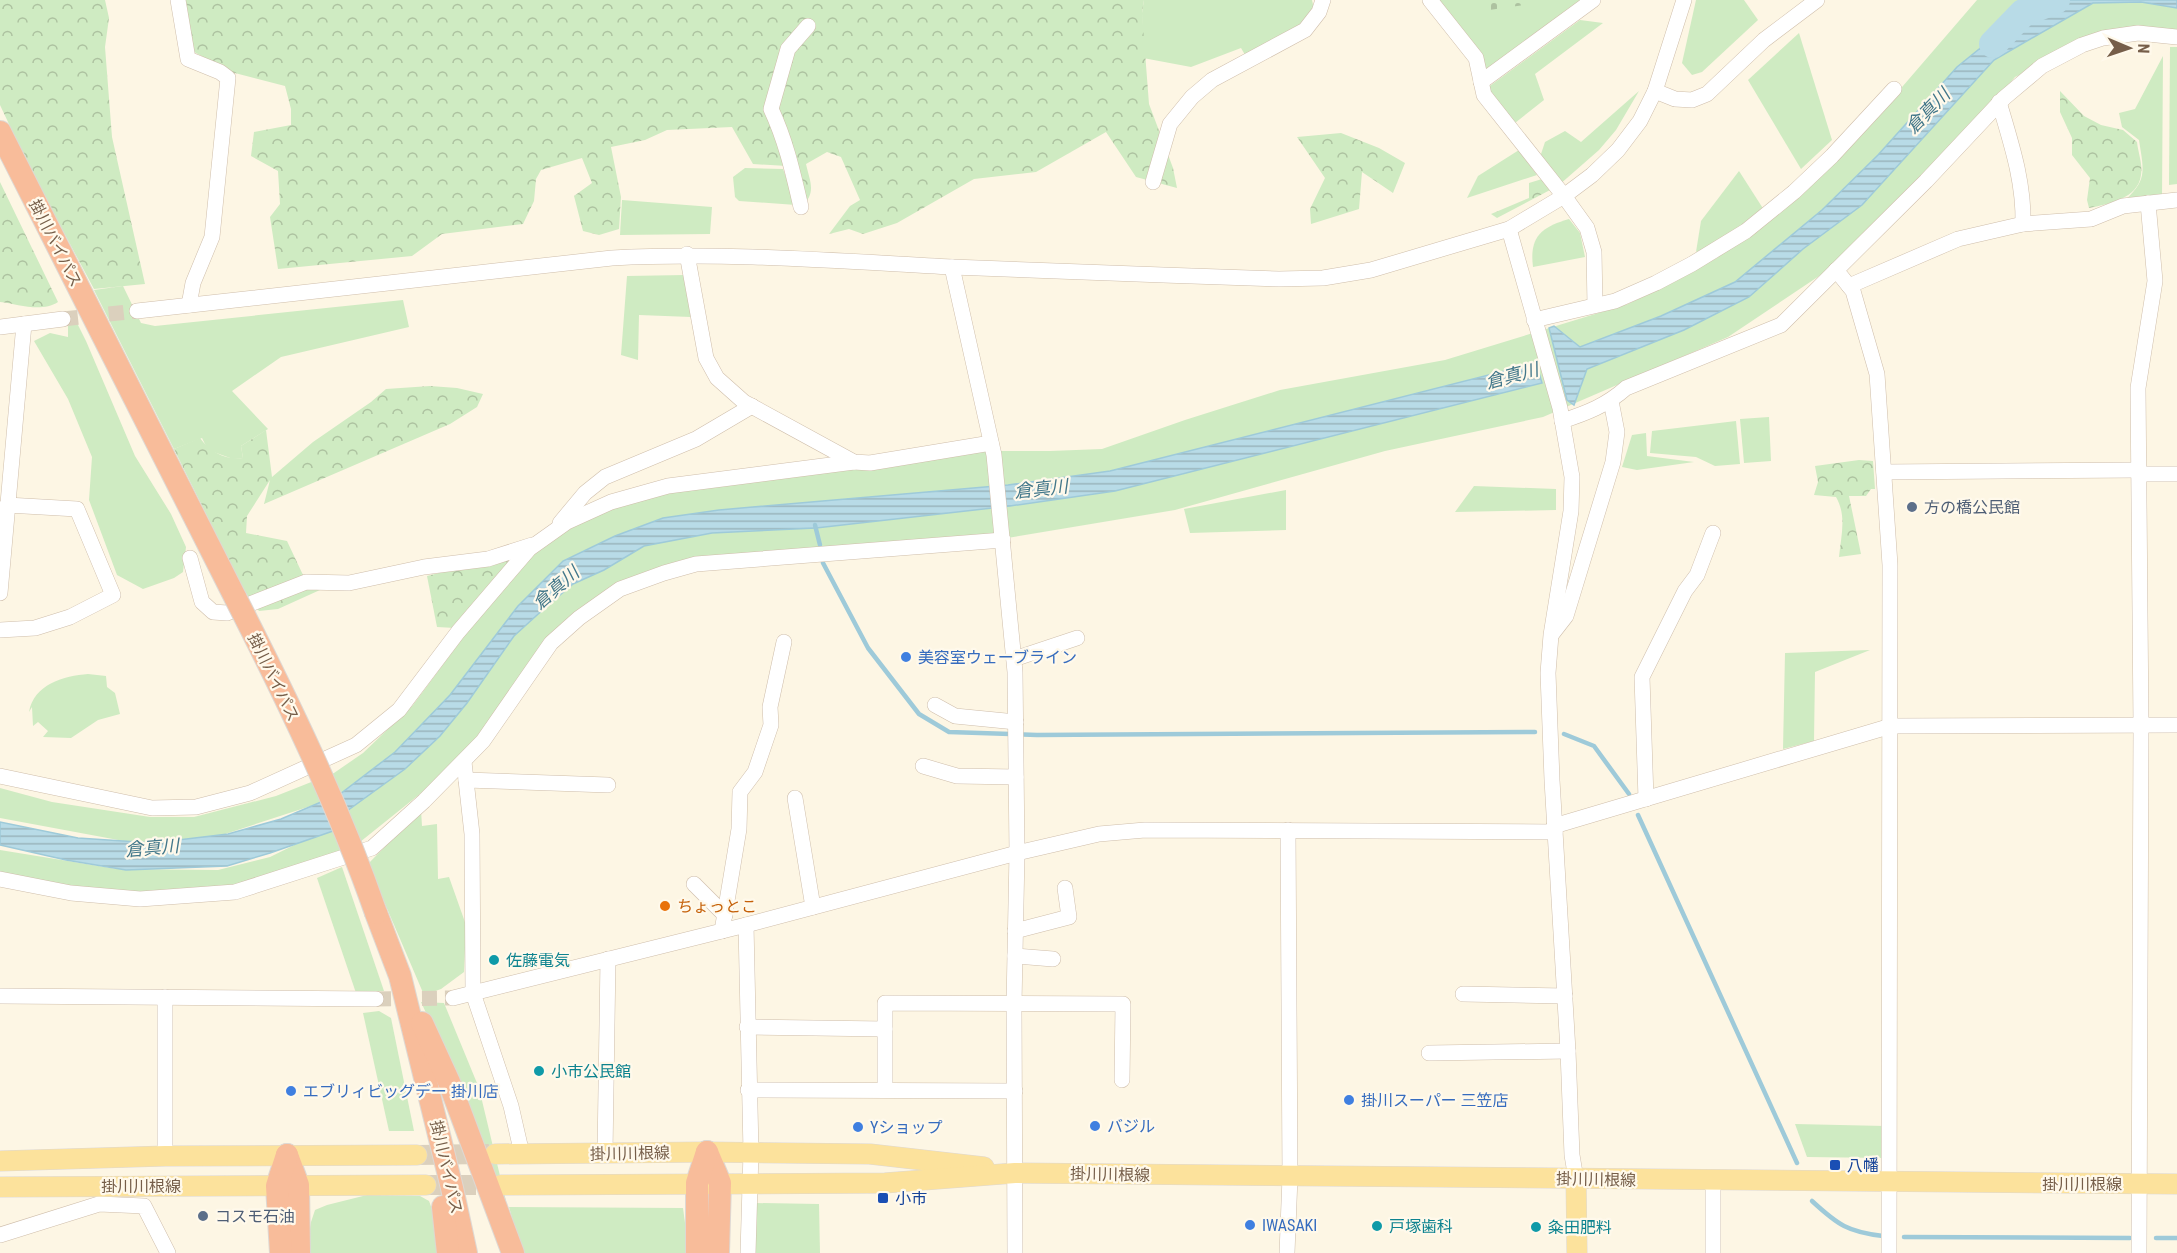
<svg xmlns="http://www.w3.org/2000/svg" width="2177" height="1253" font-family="'Roboto Condensed','Noto Sans JP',sans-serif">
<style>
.grass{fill:#cfebc2}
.forest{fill:url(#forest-crowns)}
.cemetery{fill:url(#cemetery-stones)}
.water{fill:url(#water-rules);stroke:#9ecad9;stroke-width:1.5}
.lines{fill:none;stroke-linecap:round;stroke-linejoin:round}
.stream{stroke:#9ecad9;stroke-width:4.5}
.river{stroke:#b8dbe7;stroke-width:28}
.minor-tunnel{stroke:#dbd0bd;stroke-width:15;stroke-dasharray:15 8;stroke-linecap:butt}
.major-tunnel{stroke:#dbd0bd;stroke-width:20;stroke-dasharray:20 10;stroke-linecap:butt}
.minor-casing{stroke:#cfbeab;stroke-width:16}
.major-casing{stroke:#ded8d3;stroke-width:21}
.highway-casing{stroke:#ded8d3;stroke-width:24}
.minor{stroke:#fff;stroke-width:15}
.major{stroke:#fce29c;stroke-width:20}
.highway{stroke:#f8bc9a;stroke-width:22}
.highway-bridge-casing{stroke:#ded8d3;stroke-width:24;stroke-linecap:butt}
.highway-bridge{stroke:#f8bc9a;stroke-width:22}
.service-dot{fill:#5c6f8a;stroke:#fff9eb;stroke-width:2}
.shop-dot{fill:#3f7fe0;stroke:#fff9eb;stroke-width:2}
.food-dot{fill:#e8710a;stroke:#fff9eb;stroke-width:2}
.culture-dot{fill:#0f9aa8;stroke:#fff9eb;stroke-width:2}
.transit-dot{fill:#1a4fb4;stroke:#fff9eb;stroke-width:2}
.labels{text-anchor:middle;stroke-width:4.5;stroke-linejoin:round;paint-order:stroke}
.street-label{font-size:16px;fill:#765e49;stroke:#fff9eb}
.service-label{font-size:16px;fill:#4e5e75;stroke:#fff9eb;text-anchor:start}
.shop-label{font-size:16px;fill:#366cbe;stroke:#fff9eb;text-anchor:start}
.food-label{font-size:16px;fill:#c56008;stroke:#fff9eb;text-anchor:start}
.culture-label{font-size:16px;fill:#0d838f;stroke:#fff9eb;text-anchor:start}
.transit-label{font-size:16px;fill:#164399;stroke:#fff9eb;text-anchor:start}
.water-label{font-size:18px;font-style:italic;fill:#42778a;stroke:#fff9eb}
</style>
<defs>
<pattern id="forest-crowns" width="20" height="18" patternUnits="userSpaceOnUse" patternTransform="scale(1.5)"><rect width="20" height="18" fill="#cfebc2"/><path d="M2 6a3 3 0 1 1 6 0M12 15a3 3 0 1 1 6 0" fill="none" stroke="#adc2a0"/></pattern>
<pattern id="cemetery-stones" width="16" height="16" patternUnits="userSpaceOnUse" patternTransform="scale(1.5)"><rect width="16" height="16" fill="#cfebc2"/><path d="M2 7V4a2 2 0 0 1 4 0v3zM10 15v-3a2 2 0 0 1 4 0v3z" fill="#adc2a0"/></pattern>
<pattern id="water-rules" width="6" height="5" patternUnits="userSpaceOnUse" patternTransform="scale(1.5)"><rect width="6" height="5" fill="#b8dbe7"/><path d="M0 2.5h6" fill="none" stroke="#9ab5bd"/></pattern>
</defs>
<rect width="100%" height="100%" fill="#fdf6e4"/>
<g class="grass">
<polygon points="1144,0 1312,0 1315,14 1302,32 1248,60 1241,48 1191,67 1143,58 1142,13"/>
<polygon points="1432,0 1591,0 1481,82 1476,58"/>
<polygon points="1696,0 1744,0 1758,20 1702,72 1692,75 1682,63"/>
<polygon points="1977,0 2177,0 2177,39 2137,33 2082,45 2015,77 1949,156 1846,258 1728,337 1543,417 1385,451 1175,510 989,541 696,564 635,579 574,623 456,765 360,842 320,803 222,835 153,843 129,842 0,818 0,788 52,802 150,817 194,817 276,796 334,773 363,753 413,705 529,549 597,509 693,482 983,451 1050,451 1102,449 1185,420 1280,390 1445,360 1628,304 1717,258 1859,137"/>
<polygon points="1580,20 1603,23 1535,74 1544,100 1515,123 1487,88"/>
<polygon points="1799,33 1832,140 1801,169 1748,80"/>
<polygon points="2170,47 2177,47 2177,184 2169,185"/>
<path d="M2163 56 2162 198 2121 204C2148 180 2144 173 2139 140L2122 127 2119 113 2135 109Z"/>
<polygon points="1639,91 1616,130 1599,150 1559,185 1540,157 1545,142 1565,131 1581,142"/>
<polygon points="1519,150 1537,175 1467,198 1478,176"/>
<polygon points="745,168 783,169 796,205 739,201 735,197 733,177"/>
<polygon points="1739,171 1764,210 1716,244 1696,252 1701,221"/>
<polygon points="622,200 712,207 710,234 620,235"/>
<path d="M1569 219 1580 233 1585 257 1533 267C1529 236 1542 227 1569 219Z"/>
<polygon points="685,275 691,317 639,315 638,360 621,355 627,276"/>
<polygon points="123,286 141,323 155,326 403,300 409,327 281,357 232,391 268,429 241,446 243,458 233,459 208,450 202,438 174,449 94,290"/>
<polygon points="68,321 76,321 86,341 135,456 171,514 186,547 183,572 174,578 143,589 117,575 89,500 92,457 68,399 34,341 50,333 68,337"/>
<polygon points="1769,417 1771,461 1744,463 1740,419"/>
<polygon points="1736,421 1740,464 1715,466 1696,457 1650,453 1652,431"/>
<polygon points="1646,433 1647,456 1694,462 1637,470 1622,467 1632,435"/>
<polygon points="1474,486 1556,489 1556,510 1455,512"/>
<polygon points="1286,490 1286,530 1190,533 1184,509"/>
<polygon points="1870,650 1815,672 1814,741 1783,749 1785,653"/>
<path d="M88 674 106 676 107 687 115 693 120 714 98 720 71 738 43 737 48 731 38 722 33 726 32 707 29 712C34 684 64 676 88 674Z"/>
<polygon points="421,810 422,826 437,824 438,879 449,877 466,925 464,972 441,989 424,995 368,864"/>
<polygon points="331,827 343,851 242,884 139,896 0,875 0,850 117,869 218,870 270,857"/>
<polygon points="342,867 384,991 356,993 317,878"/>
<polygon points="421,1002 444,1003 479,1088 506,1201 497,1202 453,1071"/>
<polygon points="379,1011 391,1018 414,1131 389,1131 363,1013"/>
<polygon points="1795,1124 1885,1126 1885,1158 1807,1157"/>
<path d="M367 1195 420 1196 429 1201C436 1218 436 1234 436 1253H306L311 1222 315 1210 327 1205Z"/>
<polygon points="755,1203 819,1204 820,1253 756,1253"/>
<polygon points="509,1207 683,1208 689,1253 522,1253"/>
</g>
<g class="forest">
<polygon points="0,0 105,0 109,18 105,47 112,137 145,284 94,289 31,171 0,105"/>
<path d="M182 0H1144L1142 13 1149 104 1173 168 1177 188 1136 177 1106 132 1036 172 974 179 897 223 863 234 849 229 829 234 850 206 860 200 841 157 827 152 806 164C810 182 817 193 801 207L787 166 753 164 732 127 667 130 645 140 611 147 621 197 619 229 599 235 583 231 574 196 592 183 582 158 541 170 536 179 534 201 523 224 442 234 412 256 278 269 270 217 280 204 278 171 251 156 254 132 291 125V109L285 86 231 72 185 47Z"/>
<path d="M2060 91 2084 116 2101 125 2123 130 2137 142C2138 152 2143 165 2141 175 2138 199 2108 204 2089 208L2087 200 2090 178 2072 155V138L2060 112Z"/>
<polygon points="1341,133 1379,148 1405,163 1393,193 1362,172 1359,209 1311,224 1310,209 1325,178 1297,137"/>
<polygon points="1542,179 1550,190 1497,218 1491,214 1529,198 1529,183"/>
<path d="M0 182 58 302C41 313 18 304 0 302Z"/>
<path d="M430 386 457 388 483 394 477 407 450 424 264 504 270 480 247 516 246 533 287 541 303 575 297 579 320 590 278 609 259 611 243 589 174 449 200 438C210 452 225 460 243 458L241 446 266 430 272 477 313 442 371 402 386 389Z"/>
<path d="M1859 460 1873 461 1875 489H1871L1866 496H1849L1861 554 1839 557C1841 536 1847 516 1836 497L1814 495 1818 482 1815 466Z"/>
<polygon points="518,553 455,628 437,627 427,576"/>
</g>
<polygon class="cemetery" points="1473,0 1559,0 1475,12"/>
<g class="water">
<polygon points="2058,0 2177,0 2177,8 2141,2 2093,3 1994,60 1862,205 1803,249 1749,297 1684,330 1587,369 1574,405 1567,400 1549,328 1554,326 1580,347 1661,316 1735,282 1822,210 1878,155 1957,67 2020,16"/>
<polygon points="1536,363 1542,383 1115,491 1010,506 816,528 712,533 644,546 604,570 573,584 547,606 514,636 467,703 440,736 405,769 347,811 353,824 270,853 227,866 126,870 66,860 0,845 0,822 78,838 153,843 228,834 281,819 340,794 395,752 450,695 518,606 563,561 615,536 663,518 719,510 1008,485 1110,471"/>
</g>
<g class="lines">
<g class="stream">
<polyline points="815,525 820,545"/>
<polyline points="823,563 868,648 919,714 949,732 1037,735 1535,732"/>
<polyline points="1564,734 1594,746 1629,794"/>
<polyline points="1638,815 1797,1163"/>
<path d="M1812 1201C1838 1225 1848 1232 1883 1236"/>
<polyline points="1904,1237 2130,1238"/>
<polyline points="2156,1238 2177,1238"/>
</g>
<polyline class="river" points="1993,44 2023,13 2056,0"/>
<g class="minor-tunnel">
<polyline points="63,319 137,311"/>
<polyline points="376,999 453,998"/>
</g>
<g class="major-tunnel">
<polyline points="417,1155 489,1154"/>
<polyline points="426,1185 501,1185"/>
</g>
<g class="minor-casing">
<g id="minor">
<polyline points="178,0 188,59 220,72 228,78 212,237 193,283 189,305"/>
<polyline points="1430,0 1476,58 1484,95 1564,196 1587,228 1594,252 1595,305"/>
<polyline points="1481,82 1593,0"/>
<polyline points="1655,91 1675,99 1692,100 1707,94 1764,40 1817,0"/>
<path d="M1999 102C2011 143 2024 181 2023 224"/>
<polyline points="1153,182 1170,124 1192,97 1212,80 1305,30 1319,12 1323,0"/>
<path d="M801 207C793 173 786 141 771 109L788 49 808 26"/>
<polyline points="1509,229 1560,408 1572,477 1571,511 1551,635 1548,673 1552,780 1568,1051 1572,1155 1576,1179"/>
<polyline points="687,254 706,358 717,378 744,402 854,462 870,463 991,443"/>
<polyline points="952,267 994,455 1015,672 1017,853 1014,1004 1015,1253"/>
<polyline points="1836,270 1853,291 1877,374 1890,565 1889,1253"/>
<polyline points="1849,286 1958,239 2023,224 2091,219 2123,206 2177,200"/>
<path d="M137 311 612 258C726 252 838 261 952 267 1061 272 1170 275 1279 279L1323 278 1371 270 1509 229 1564 196 1592 175 1618 150 1640 121 1655 91 1684 0"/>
<polyline points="1534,320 1615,301 1656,283 1692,264 1746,231 1794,192 1832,156 1894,89"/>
<polyline points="0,327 63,319"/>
<path d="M1562 421C1587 413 1607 405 1626 388L1781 325 1926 181 2004 98 2042 66 2082 45 2103 38 2138 33 2177 37"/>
<polyline points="1884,472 2139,470"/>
<polyline points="2139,474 2177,474"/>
<polyline points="560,523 585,493 605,477 696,439 752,406"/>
<polyline points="190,558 202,602 213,612 227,613 306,582 349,583 424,567 488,559 532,545"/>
<polyline points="0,593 24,324"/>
<polyline points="0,630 35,628 70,617 113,595 77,509 7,505"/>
<polyline points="1552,634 1566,616 1613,462 1617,432 1611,401"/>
<polyline points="1014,659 1077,638"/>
<polyline points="935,705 955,716 1016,722"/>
<polyline points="464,762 472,834 473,993 511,1106 522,1154"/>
<polyline points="923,766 957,776 1016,777"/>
<polyline points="0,776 152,808 196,807 250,793 356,745 399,710 458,632 529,549 567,522 611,502 668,486 854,462"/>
<polyline points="466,780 608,785"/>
<polyline points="795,798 813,907"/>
<polyline points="1646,799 1642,677 1685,591 1697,575 1713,533"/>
<polyline points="1554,826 1891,726 2177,725"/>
<polyline points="0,879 71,893 140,899 235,892 372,848 424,801 483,741 551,643 579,618 620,589 664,573 696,564 1003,540"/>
<polyline points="694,884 725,915"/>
<polyline points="746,925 751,1152 748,1253"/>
<polyline points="722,931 739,829 740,792 755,772 771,725 770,707 784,642"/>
<polyline points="1015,931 1069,917 1065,888"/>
<polyline points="1015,956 1053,959"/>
<polyline points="1463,994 1565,996"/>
<polyline points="0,996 376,999"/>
<polyline points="165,997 165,1156"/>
<polyline points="453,998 746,925 1017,853 1099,834 1145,830 1555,832"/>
<polyline points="747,1027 885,1029"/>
<polyline points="1429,1053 1568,1051"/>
<polyline points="748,1090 1015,1091"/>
<polyline points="885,1090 885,1003 1123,1004 1122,1080"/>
<polyline points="605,1153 608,959"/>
<polyline points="0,1235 99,1204 144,1206 168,1253"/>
<polyline points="1287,1253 1290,1177 1288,830"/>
<polyline points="1713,1253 1713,1180"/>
<polyline points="2139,1253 2141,725 2138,388 2155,281 2148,203"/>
</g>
</g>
<g class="major-casing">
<g id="major">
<polyline points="495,1154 707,1152 870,1154 984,1167"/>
<polyline points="0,1161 165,1156 417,1155"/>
<polyline points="1576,1179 1577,1253"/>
<polyline points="501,1185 885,1183 1015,1173 2177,1184"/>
<polyline points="0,1187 426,1185"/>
</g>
</g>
<g class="highway-casing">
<g id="highway">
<polyline points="0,132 236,599"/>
<polyline points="376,913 400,976 452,1188 466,1253"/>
<polyline points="422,1023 449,1082 513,1253"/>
<polyline points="707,1152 720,1183 718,1253"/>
<polyline points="287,1155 298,1185 299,1253"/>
<polyline points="443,1207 448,1253"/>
<polyline points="281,1253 277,1186 287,1155"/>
<polyline points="697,1253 697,1183 707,1152"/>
</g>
</g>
<use href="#minor" class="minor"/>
<use href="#major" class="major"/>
<use href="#highway" class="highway"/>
<g class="highway-bridge-casing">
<path id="highway-bridge" d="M236 599C288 701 338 804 376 913"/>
</g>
<use href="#highway-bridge" class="highway-bridge"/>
</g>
<g class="service-dot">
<circle cx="1912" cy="507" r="6"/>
<circle cx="203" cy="1216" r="6"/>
</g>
<g class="shop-dot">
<circle cx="906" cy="657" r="6"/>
<circle cx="291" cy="1091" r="6"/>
<circle cx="1349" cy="1100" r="6"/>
<circle cx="1095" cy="1126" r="6"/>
<circle cx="858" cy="1127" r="6"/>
<circle cx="1250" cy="1225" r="6"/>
</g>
<circle class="food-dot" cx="665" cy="906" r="6"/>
<g class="culture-dot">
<circle cx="494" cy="960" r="6"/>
<circle cx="539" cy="1071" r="6"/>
<circle cx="1377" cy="1226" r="6"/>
<circle cx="1536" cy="1227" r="6"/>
</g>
<g class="transit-dot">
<rect x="1829" y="1159" width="12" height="12" rx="3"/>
<rect x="877" y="1192" width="12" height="12" rx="3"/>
</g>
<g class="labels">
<g class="street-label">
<text transform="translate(56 243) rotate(63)" y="6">掛川バイパス</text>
<text transform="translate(274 677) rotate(64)" y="6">掛川バイパス</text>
<text transform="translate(630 1153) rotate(-1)" y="6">掛川川根線</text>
<text transform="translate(447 1167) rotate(77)" y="6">掛川バイパス</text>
<text transform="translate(1110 1174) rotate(1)" y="6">掛川川根線</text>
<text transform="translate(1596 1179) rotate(1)" y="6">掛川川根線</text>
<text x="2082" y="1190">掛川川根線</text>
<text x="141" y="1192">掛川川根線</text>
</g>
<g class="service-label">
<text x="1924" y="513">方の橋公民館</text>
<text x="215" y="1222">コスモ石油</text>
</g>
<g class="shop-label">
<text x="918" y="663">美容室ウェーブライン</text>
<text x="303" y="1097">エブリィビッグデー 掛川店</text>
<text x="1361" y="1106">掛川スーパー 三笠店</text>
<text x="1107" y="1132">バジル</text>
<text x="870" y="1133">Yショップ</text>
<text x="1262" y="1231">IWASAKI</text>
</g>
<g class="food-label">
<text x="677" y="912">ちょっとこ</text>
</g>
<g class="culture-label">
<text x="506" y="966">佐藤電気</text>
<text x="551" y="1077">小市公民館</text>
<text x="1389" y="1232">戸塚歯科</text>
<text x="1548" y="1233">粂田肥料</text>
</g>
<g class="transit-label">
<text x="1847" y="1171">八幡</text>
<text x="895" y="1204">小市</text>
</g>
<g class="water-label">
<text transform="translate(1928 111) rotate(-46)" y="6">倉真川</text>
<text transform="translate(1512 376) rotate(-15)" y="6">倉真川</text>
<text transform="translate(1041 489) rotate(-6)" y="6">倉真川</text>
<text transform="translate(556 588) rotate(-41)" y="6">倉真川</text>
<text transform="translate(152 848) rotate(-5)" y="6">倉真川</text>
</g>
</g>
<g transform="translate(2129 48) rotate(92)" stroke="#fff9eb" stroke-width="4.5" paint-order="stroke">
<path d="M0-4.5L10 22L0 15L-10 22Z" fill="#765e49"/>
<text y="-9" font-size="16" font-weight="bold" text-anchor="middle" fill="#765e49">N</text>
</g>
</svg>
